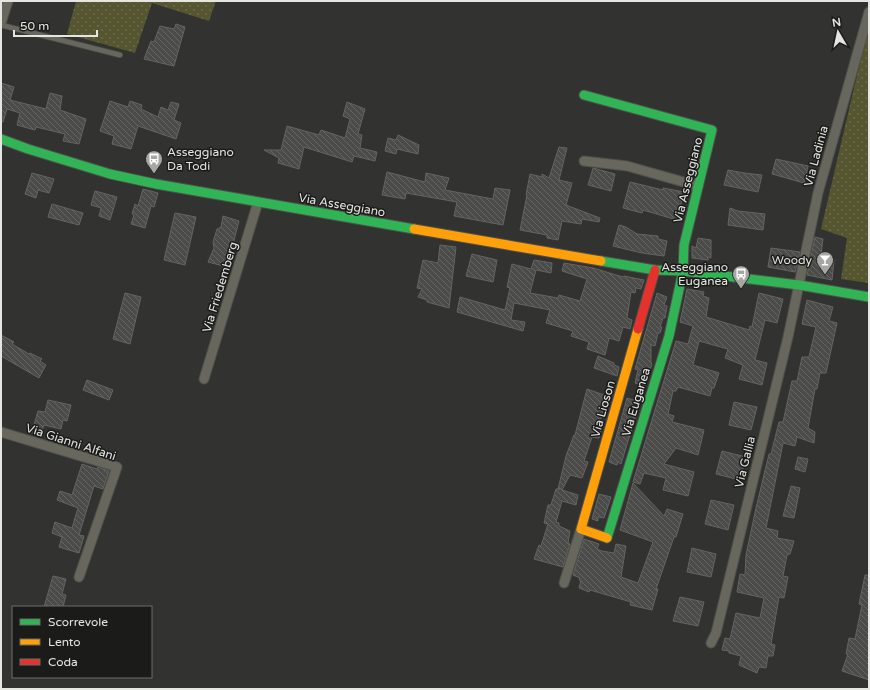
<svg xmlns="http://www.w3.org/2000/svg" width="870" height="690" font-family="'Varela Round',sans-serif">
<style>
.grass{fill:url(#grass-dots)}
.building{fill:url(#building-back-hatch);stroke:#646463}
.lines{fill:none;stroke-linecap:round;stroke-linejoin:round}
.lane-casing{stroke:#4f4f4c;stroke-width:6}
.street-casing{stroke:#4f4f4c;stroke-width:11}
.fast-casing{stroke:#4f4f4c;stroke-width:11}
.slow-casing{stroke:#4f4f4c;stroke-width:11}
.jam-casing{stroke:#4f4f4c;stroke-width:11}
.lane{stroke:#67675e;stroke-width:4.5}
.street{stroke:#67675e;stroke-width:9}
.fast{stroke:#30b455;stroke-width:9}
.slow{stroke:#ff9f0a;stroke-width:9}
.jam{stroke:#e5322d;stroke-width:9}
.labels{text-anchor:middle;stroke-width:3;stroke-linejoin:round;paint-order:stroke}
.poi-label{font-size:12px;fill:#e5e5e2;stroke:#1b1b19;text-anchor:end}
.street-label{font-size:12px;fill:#e5e5e2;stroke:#1b1b19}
</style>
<defs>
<pattern id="grass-dots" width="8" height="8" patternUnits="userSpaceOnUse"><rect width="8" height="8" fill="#555530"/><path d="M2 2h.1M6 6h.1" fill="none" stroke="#6d6d4e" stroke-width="1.8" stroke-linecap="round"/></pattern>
<pattern id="building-back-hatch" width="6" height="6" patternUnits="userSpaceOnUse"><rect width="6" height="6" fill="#4b4b49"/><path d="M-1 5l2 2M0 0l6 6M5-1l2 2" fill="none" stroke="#656563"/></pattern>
</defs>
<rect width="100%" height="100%" fill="#323230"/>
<g class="grass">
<polygon points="76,1 216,1 209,21 152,3 135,53 67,34"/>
<polygon points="869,24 869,283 841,279 847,238 821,229"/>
</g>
<g class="building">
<polygon points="176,24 185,27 174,66 144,59 151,41 154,42 160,26 174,29"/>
<polygon points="1,83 14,87 10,100 46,109 50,93 62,96 60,110 86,119 79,144 63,141 65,134 36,127 35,130 17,125 20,113 7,109 3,122 1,122"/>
<polygon points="110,101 128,107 130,101 142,105 141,109 158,117 161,107 168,110 171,102 179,104 174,120 181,123 176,139 138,126 131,149 112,144 114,136 100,131"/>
<polygon points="347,102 365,109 358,134 362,135 360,148 377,152 375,161 354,156 352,162 304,147 299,169 278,163 279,158 264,150 281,150 287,126 319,135 321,130 345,138 350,119 343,116"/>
<polygon points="398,135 419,145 418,154 397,149 396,154 385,151 388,138 396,140"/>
<polygon points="559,147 567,148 559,180 572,183 566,205 600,218 599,222 582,219 581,224 562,221 558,240 547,238 547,235 520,230 527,195 526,195 530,174 542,177 542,174 549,178"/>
<polygon points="776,159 808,166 804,183 772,174"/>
<polygon points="593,168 615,174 611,191 588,185"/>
<polygon points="728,170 744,173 762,175 758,192 724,185"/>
<polygon points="387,172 425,182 426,173 449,178 445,190 493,199 495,188 510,190 503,225 454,216 457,202 406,193 405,199 382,195"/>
<polygon points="32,173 54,179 49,193 38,190 36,198 25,194"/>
<polygon points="630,182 663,190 663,188 684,192 677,220 643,210 642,213 623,208"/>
<polygon points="143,189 158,193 154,207 151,206 145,228 131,224 134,215 132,214 135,204 138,206"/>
<polygon points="95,191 117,197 110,220 99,216 101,208 91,205"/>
<polygon points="52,204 83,213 79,225 48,217"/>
<polygon points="730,208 738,211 765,214 763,230 728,225"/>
<polygon points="175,213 196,217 185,265 164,260"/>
<polygon points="223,216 239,221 227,267 208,262 214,248 213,242 217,229 221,227"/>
<polygon points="619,225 626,227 637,234 658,236 658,239 667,241 664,256 642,253 613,246"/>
<polygon points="815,237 823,239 821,255 826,256 825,259 834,260 832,280 807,275"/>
<polygon points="698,238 711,240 711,258 708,257 708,260 692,258 692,246 696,248"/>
<polygon points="440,245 456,247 449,308 427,302 427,300 418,297 422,289 417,288 423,260 438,263"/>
<polygon points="771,248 800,252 795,272 768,267"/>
<polygon points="472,254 497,260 493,282 466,276"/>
<polygon points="534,260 552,263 551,273 536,270 530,293 558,298 559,295 580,301 587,279 562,271 564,263 593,268 623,277 624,276 644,280 641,289 636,288 635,293 631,292 627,318 632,320 630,329 623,327 619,341 609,338 605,355 587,349 589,342 571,336 573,331 546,323 550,310 514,303 511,320 525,322 523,331 457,312 460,297 505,310 510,288 507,287 512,264 531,269"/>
<polygon points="687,289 704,292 703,296 709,298 706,317 749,330 750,326 752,327 759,293 783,299 777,323 765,320 755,360 767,363 762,385 739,379 743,365 725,358 728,349 699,341 693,365 719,373 714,388 712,388 710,396 678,387 676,391 673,391 668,414 674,416 672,422 704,430 698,455 676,448 664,464 694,472 688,496 663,490 666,478 644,473 640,484 633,482 676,341 688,344 693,326 680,322"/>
<polygon points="125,293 141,297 130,344 113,339"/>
<polygon points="657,293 667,297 664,305 667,306 665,318 663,318 660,327 662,327 660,333 658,333 655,346 651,345 651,363 652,364 645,386 635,383 638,370 635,369"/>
<polygon points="807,300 833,307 829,321 837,323 826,373 820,373 817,389 815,389 808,428 815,432 814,443 797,437 795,446 783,443 766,528 778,531 777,538 794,541 790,554 787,555 783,576 788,577 784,598 779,597 771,644 775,645 773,656 768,656 766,668 759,667 757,673 739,665 741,656 729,653 729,651 722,650 725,638 730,639 736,613 760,618 764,598 737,592 740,574 745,575 746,555 756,508 769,454 771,454 779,422 783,422 792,381 797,381 802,357 809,357 816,327 802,324"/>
<polygon points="1,335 14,342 12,344 29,354 30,353 42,359 40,361 46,365 39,378 1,356"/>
<polygon points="598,356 614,363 614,365 619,367 617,376 594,368"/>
<polygon points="87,380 113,390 109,400 83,390"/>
<polygon points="587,389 607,396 598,429 601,430 599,438 592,437 584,461 588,462 582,478 570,475 562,490 578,495 576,505 562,501 556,522 559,523 559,526 570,531 568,543 570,544 563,567 534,559 539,545 541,546 548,524 544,523 548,505 551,505 556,489 560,489 558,489 566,456 574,435 575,435"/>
<polygon points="627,398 640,402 621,464 618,462 617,465 609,462"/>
<polygon points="48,400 71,405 67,421 63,420 61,429 44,425 41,434 32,432 38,411 45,412"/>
<polygon points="734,402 757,407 751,430 729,425"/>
<polygon points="722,451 746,457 740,480 716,474"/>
<polygon points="798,457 808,459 805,472 795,469"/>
<polygon points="82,464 97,469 98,467 109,471 103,489 94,486 79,535 84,536 79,553 59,547 62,537 52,533 55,522 72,528 78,508 57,500 60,491 72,495"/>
<polygon points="633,483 664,516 667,509 683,514 676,537 674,537 656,589 658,589 652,610 630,605 631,602 590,590 589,592 579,588 581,580 579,580 580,578 573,575 584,539 599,544 597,549 602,551 614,553 616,544 626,546 621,577 638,583 653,542 620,530"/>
<polygon points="791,486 800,488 794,518 783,516"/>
<polygon points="599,494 611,497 604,518 598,517 598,521 592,519"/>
<polygon points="711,500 734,505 728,530 705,524"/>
<polygon points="692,548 716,554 711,577 687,572"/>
<polygon points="865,575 869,575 869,680 842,671 848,654 846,654 849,638 855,639 862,605 859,604"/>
<polygon points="53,576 66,579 62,594 66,595 63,607 44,607"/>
<polygon points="680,597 704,602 698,626 673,621"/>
</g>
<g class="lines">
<g class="lane-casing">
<polyline id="lane" points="1,25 120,55"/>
</g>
<g class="street-casing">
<g id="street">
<polyline points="1,23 8,1"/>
<polyline points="584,161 627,166 698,186"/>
<polyline points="204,379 258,202"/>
<polyline points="1,432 117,467 79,577"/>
<polyline points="564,583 581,529"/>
<polyline points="711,643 716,633 788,337 818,193 869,12"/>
</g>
</g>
<g class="fast-casing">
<g id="fast">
<polyline points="584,95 712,130 684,245 683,271 669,336 607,538"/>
<polyline points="1,139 28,149 110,174 156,184 414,229"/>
<polyline points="601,261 655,270 683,271 799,285 869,297"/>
</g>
</g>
<g class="slow-casing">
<g id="slow">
<polyline points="414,229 601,261"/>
<polyline points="607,538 581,529 638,329"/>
</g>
</g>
<g class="jam-casing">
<polyline id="jam" points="638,329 655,270"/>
</g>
<use href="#lane" class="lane"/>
<use href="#street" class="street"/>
<use href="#fast" class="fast"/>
<use href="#slow" class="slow"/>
<use href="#jam" class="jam"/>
</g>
<defs>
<g id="bus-pin" transform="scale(0.9)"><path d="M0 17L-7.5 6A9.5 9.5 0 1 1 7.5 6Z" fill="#a6a6a4" stroke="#1b1b19"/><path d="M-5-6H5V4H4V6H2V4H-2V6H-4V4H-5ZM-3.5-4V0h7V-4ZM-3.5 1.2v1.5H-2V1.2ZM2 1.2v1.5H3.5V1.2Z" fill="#fff"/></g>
<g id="bar-pin" transform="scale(0.9)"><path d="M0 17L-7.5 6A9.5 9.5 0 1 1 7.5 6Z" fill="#a6a6a4" stroke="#1b1b19"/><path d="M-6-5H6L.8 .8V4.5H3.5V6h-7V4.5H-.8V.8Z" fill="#fff"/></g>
</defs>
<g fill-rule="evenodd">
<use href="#bus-pin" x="154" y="159"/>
<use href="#bar-pin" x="825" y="260"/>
<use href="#bus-pin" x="741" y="274"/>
</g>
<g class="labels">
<g class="poi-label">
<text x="167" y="156" text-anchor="start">Asseggiano<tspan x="167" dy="14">Da Todi</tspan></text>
<text x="812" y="264">Woody</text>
<text x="728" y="271">Asseggiano<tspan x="728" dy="14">Euganea</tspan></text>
</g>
<g class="street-label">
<text transform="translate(816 156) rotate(-75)" y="4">Via Ladinia</text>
<text transform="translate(688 180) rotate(-76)" y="4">Via Asseggiano</text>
<text transform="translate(342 205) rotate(10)" y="4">Via Asseggiano</text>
<text transform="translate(220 287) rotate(-73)" y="4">Via Friedemberg</text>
<text transform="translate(636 402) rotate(-73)" y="4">Via Euganea</text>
<text transform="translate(603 409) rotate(-74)" y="4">Via Lioson</text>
<text transform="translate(71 442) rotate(18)" y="4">Via Gianni Alfani</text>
<text transform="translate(745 462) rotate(-76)" y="4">Via Gallia</text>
</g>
</g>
<rect width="870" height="690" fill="none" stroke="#e5e5e2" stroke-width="4"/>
<rect x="12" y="606" width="140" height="72" fill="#1b1b19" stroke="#6c6c69"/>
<rect x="20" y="619" width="20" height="6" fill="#30b455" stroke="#6c6c69"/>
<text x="48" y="626" font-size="12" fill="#e5e5e2">Scorrevole</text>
<rect x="20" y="639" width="20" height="6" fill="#ff9f0a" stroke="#6c6c69"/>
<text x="48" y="646" font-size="12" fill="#e5e5e2">Lento</text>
<rect x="20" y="659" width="20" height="6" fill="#e5322d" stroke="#6c6c69"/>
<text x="48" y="666" font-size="12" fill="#e5e5e2">Coda</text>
<g transform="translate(838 32) rotate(351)" stroke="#1b1b19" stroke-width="3" paint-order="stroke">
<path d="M0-3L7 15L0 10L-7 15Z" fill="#e5e5e2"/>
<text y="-6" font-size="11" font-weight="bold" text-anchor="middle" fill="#e5e5e2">N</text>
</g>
<path d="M14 30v6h83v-6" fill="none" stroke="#e5e5e2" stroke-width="2"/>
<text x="20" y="30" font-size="12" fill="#e5e5e2" stroke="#1b1b19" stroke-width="3" paint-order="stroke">50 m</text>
</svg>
